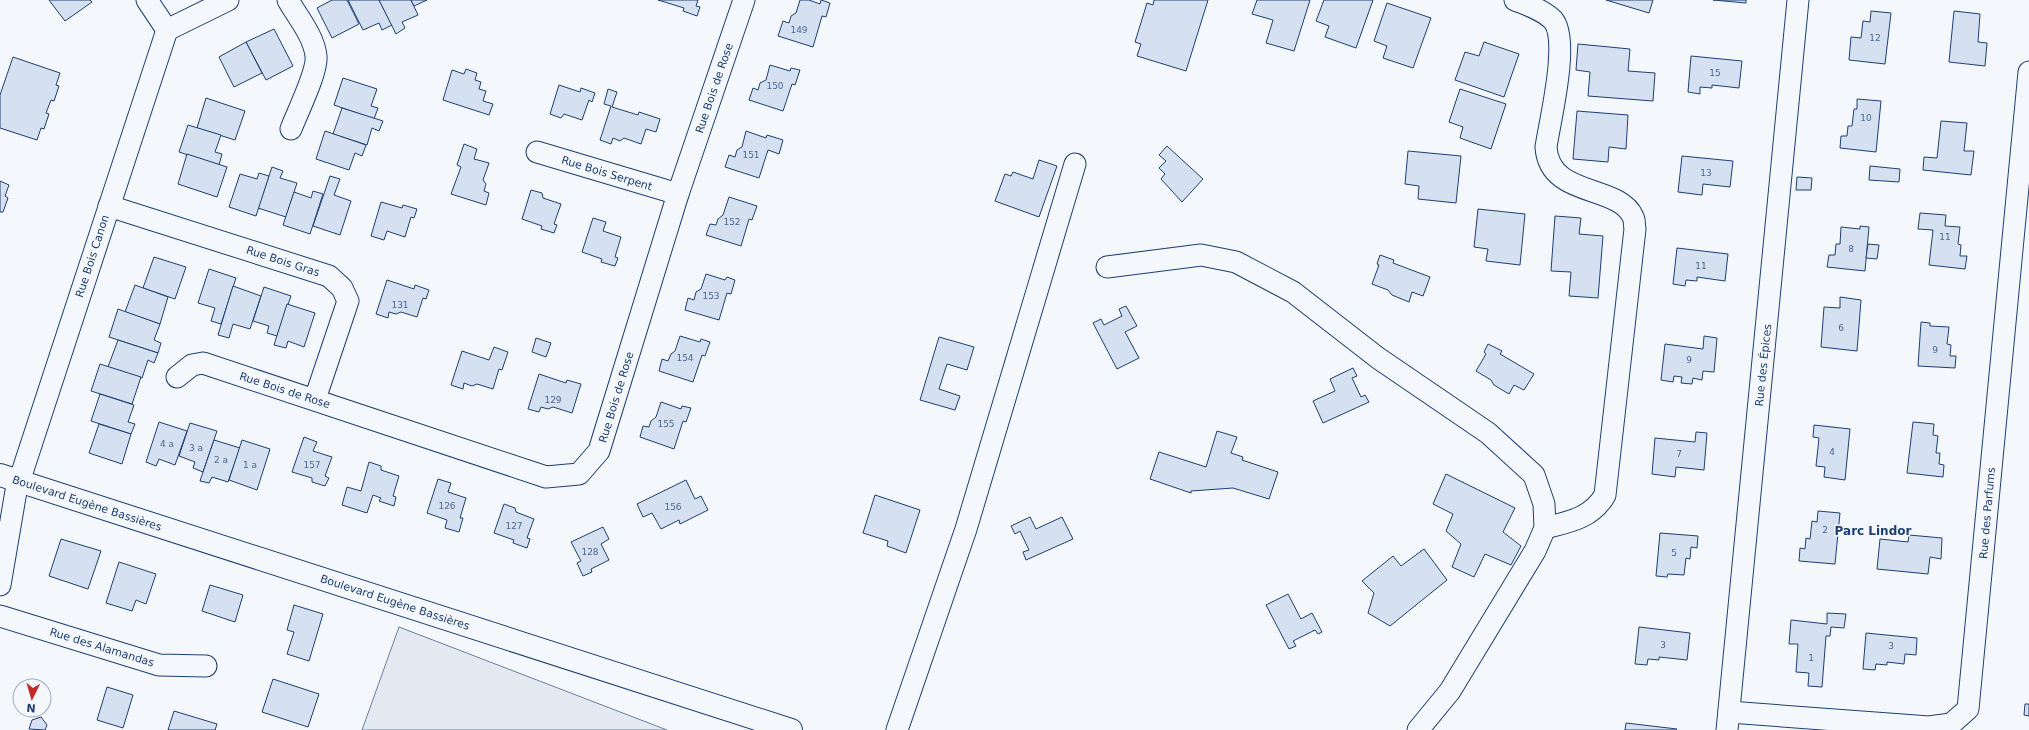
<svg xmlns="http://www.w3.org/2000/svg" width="2029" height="730" font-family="'DejaVu Sans',sans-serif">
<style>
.green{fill:#e3e9f0;stroke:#687fa3}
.building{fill:#d5e0f0;stroke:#1d3f73}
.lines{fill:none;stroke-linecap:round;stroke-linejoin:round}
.minor-casing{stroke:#1d3f73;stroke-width:23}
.tertiary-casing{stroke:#1d3f73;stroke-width:24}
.minor{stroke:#f4f7fb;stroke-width:21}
.tertiary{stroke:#f4f7fb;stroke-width:22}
.labels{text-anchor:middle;stroke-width:3;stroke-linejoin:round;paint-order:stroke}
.number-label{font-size:9px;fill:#4b6792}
.street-label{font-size:11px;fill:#1d3f73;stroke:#f4f7fb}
.neighbourhood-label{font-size:12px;font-weight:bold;fill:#1d3f73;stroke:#f4f7fb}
</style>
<rect width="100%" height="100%" fill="#f4f7fb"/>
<polygon class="green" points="399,627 667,730 362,730"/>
<g class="building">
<polygon points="49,0 90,0 92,2 65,21"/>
<polygon points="332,0 347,0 359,24 332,38 317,8"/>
<polygon points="348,0 379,0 392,25 382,30 379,23 363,30"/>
<polygon points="379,0 411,0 418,15 402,22 405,28 396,34"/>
<polygon points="411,0 427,0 414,6"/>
<polygon points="658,0 698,0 696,6 700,7 697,16 683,11 684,8"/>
<polygon points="800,0 809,0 820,4 821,0 830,3 826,17 822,16 813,47 778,36 783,21 789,23 791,16 796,13"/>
<polygon points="1154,0 1208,0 1186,71 1137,56 1141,44 1135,42 1147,3 1153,5"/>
<polygon points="1257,0 1310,0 1294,51 1266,43 1273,20 1252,14"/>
<polygon points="1324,0 1373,0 1356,48 1325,37 1329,26 1316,21"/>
<polygon points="1606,0 1653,0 1649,13"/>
<polygon points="1713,0 1746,0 1746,3"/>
<polygon points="1387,3 1431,18 1413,68 1383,58 1387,46 1374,41"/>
<polygon points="1871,11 1891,13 1885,64 1849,60 1851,37 1861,38 1863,21 1870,22"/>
<polygon points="1954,11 1980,14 1978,42 1987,43 1985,66 1949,62"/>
<polygon points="274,29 293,66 266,80 246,42"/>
<polygon points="246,42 262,73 234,87 219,57"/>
<polygon points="1484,42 1519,54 1504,97 1455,80 1465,52 1479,56"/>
<polygon points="1578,44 1630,49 1628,71 1655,73 1653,101 1588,96 1590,72 1576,70"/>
<polygon points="1691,56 1742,61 1739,88 1712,85 1712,88 1700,87 1700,94 1688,92"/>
<polygon points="13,57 60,73 56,85 59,86 54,101 51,100 46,113 49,114 44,129 41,128 37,140 0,128 0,95"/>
<polygon points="770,65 790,71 791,68 800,70 795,85 792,84 783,111 749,100 753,88 758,90 760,83 766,80"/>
<polygon points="466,69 477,73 475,80 481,82 479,89 486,91 483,101 493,104 489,115 443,100 452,70 464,74"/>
<polygon points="343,78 377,89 371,106 378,108 374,119 334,105"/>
<polygon points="559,85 580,92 581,88 595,93 592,102 589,100 582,120 564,114 561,118 550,114"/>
<polygon points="608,89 617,92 612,107 638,115 639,112 660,119 656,132 646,129 641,144 624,138 620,141 613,138 611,144 600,140 611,106 604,104"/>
<polygon points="1460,89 1506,104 1491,149 1460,138 1463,127 1449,122"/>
<polygon points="206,98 245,111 235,140 197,128"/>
<polygon points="1857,99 1881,101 1876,152 1840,148 1841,136 1847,136 1848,126 1852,126 1854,109 1857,109"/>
<polygon points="342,108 383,121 379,131 372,128 367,145 333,134"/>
<polygon points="1577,111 1628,115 1626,149 1609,147 1608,162 1573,159"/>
<polygon points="1941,121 1967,123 1964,151 1974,151 1971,175 1923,170 1924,157 1937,158"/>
<polygon points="188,125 221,135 215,152 222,154 219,165 179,152"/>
<polygon points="325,131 366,145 362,156 355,153 349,170 316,159"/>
<polygon points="746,131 766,138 767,135 783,140 779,154 768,150 759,178 725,167 729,155 735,157 737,150 742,147"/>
<polygon points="464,144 477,149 474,159 489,163 483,180 486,184 484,191 489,193 486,205 451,194 461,167 457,165"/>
<polygon points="1167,146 1203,179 1182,202 1161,179 1165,174 1159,168 1166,161 1159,155"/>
<polygon points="1408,151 1461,156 1456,203 1418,199 1419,186 1405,184"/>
<polygon points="187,154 227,167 217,197 178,184"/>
<polygon points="1682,156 1733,161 1730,187 1703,184 1702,195 1678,192"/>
<polygon points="1039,160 1057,166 1039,217 995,201 1005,174 1011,176 1013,172 1033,179"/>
<polygon points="1870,166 1900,169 1899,182 1869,180"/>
<polygon points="272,167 283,171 280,178 297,183 286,217 258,208"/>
<polygon points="259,173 269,176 256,216 229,207 240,174 257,179"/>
<polygon points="330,176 340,179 334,195 351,201 340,235 313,226"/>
<polygon points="1797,177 1812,178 1811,190 1796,190"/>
<polygon points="0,181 9,185 5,196 8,198 3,212 0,212"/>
<polygon points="531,190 542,193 543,198 561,204 554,224 557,225 554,233 541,229 542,226 522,219"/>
<polygon points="313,191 323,194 310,234 283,225 294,192 311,198"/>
<polygon points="729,197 757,206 752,220 749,219 741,246 706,235 710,224 716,225 718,219 723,215"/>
<polygon points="381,202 402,208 403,205 417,209 414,218 411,217 405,237 387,231 384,240 371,236"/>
<polygon points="1478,209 1525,214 1520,265 1486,261 1488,249 1474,247"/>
<polygon points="1920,213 1946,215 1945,226 1960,227 1958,244 1961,245 1960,256 1967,256 1965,269 1929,265 1933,230 1918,229"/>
<polygon points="1555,216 1581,218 1579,234 1603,236 1598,298 1569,296 1571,272 1551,271"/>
<polygon points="593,218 606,222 603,231 621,237 615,257 618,258 615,266 601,262 602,259 582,252"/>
<polygon points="1860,226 1869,227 1865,271 1827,267 1829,255 1835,255 1836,244 1840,244 1841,227 1860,229"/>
<polygon points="1868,244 1879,245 1877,259 1866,258"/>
<polygon points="1677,248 1728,254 1725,281 1697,277 1697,281 1686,280 1685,286 1673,284"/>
<polygon points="1380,255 1394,260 1393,263 1430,277 1423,296 1412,292 1409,302 1392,295 1388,290 1372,284 1379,265 1377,264"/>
<polygon points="154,257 186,267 175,299 143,288"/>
<polygon points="209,269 236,278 221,324 211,321 215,308 198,303"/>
<polygon points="706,274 725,280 727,277 735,280 731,294 727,293 719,320 685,310 688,298 694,300 696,292 701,289"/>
<polygon points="387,280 414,289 415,285 429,290 426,299 423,298 417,317 401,312 396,314 389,312 388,318 376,314"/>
<polygon points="135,285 168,297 160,324 125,312"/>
<polygon points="233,286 261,296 250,329 233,324 229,338 218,335"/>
<polygon points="264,287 291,296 277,336 267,333 269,326 253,321"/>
<polygon points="1840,297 1861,300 1857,351 1821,347 1824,307 1840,308"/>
<polygon points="287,304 315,313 304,347 288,341 286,348 274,345"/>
<polygon points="1126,306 1137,326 1125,332 1139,358 1117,369 1093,323 1101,319 1104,325 1122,316 1119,309"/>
<polygon points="118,309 160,324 154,340 161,343 158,353 109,337"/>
<polygon points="1921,322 1930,323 1930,326 1949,327 1947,344 1951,345 1950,356 1956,356 1955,368 1918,366"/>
<polygon points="680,336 700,342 701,339 710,342 705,356 702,355 693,382 659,371 662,359 668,361 671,354 675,351"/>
<polygon points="1704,336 1717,338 1714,372 1703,371 1702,380 1693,378 1692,384 1681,383 1682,377 1674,376 1673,382 1661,380 1665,344 1703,349"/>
<polygon points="939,337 974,347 967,370 947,364 939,389 960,396 955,410 920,400"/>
<polygon points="536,338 551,343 546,357 532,352"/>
<polygon points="118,340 158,353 154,363 148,360 142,378 108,367"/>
<polygon points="1488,344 1502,351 1500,354 1534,374 1524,390 1514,385 1509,394 1494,385 1491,380 1476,371 1486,354 1484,352"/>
<polygon points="494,347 508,352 502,370 499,369 493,389 477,384 472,386 464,383 463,389 451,385 462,351 489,360"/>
<polygon points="100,364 141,377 132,404 91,391"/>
<polygon points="1353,368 1357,376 1352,378 1361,397 1365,395 1369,402 1323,423 1313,401 1335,391 1330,379"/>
<polygon points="539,374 566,383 567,380 581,384 572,413 553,407 548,409 541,407 539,412 528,409"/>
<polygon points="100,394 134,405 128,422 135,424 131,434 91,421"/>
<polygon points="661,402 681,409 682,406 691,408 686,422 683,421 674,449 640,437 643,426 649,427 651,421 656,417"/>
<polygon points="159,422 187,431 175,465 159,459 156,466 146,462"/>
<polygon points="1913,422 1934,424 1933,435 1938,436 1936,453 1940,453 1939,464 1944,465 1943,477 1907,473"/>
<polygon points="190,423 217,431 203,472 193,468 195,462 179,456"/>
<polygon points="99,424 131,434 122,464 89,453"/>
<polygon points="1814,425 1850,429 1845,480 1824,477 1825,467 1816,466 1819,438 1813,437"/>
<polygon points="1217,431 1237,437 1231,453 1243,457 1242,460 1278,472 1269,499 1233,488 1191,491 1191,493 1150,479 1159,452 1206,467"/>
<polygon points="1696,432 1707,433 1704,470 1676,467 1675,477 1652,474 1655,438 1695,442"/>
<polygon points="304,437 317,442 313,451 332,457 325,476 329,478 325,486 312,482 312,478 292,472"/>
<polygon points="214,440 240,448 228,482 212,477 209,483 200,481"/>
<polygon points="242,440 270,449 257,490 229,480"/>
<polygon points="369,462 381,466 381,470 399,476 393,496 396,497 394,506 379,501 381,498 373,495 367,513 342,505 347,487 361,491"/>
<polygon points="1446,474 1515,508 1503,532 1521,546 1511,565 1485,554 1474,577 1452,567 1461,544 1446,531 1453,514 1433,504"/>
<polygon points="438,479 451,483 448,492 466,498 460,518 463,518 459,532 445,528 447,520 427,513"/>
<polygon points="686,480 695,499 701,496 708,510 680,524 679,520 661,529 652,513 643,517 637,504"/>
<polygon points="875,495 920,510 906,553 887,546 888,541 863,533"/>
<polygon points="504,504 515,508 516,512 534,519 527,538 530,539 527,548 513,543 514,540 494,533"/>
<polygon points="1818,511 1840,513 1835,564 1799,561 1800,548 1805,549 1806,538 1810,539 1812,521 1817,522"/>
<polygon points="1030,517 1036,529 1062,517 1073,539 1026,560 1023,552 1029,550 1020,531 1015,534 1011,526"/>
<polygon points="603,527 609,539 601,544 609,560 591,569 592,572 583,576 577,563 581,561 571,542"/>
<polygon points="1660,533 1698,536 1697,548 1691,547 1690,559 1686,558 1684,575 1668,574 1667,577 1656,576"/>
<polygon points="1909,535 1942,538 1941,559 1930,557 1928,574 1877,569 1880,539 1908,542"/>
<polygon points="61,539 101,551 88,589 49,576"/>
<polygon points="1424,549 1447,580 1390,626 1368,613 1374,593 1362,581 1393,556 1401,566"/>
<polygon points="119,562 156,574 146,604 136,600 132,611 106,603"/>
<polygon points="210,585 243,595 235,622 202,611"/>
<polygon points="1288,594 1301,619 1312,613 1322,632 1318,634 1315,630 1293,641 1296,646 1289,649 1266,605"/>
<polygon points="294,605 323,614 309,661 287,654 294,632 287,630"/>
<polygon points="1827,613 1846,614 1844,628 1831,627 1830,636 1826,636 1822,687 1808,686 1809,673 1796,672 1798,644 1789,644 1791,620 1827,624"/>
<polygon points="1639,627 1690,633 1687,660 1659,657 1659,660 1648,659 1647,665 1635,664"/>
<polygon points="1866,633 1917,638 1916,655 1905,654 1904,664 1887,662 1887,665 1876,664 1875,670 1863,669"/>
<polygon points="273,679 319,694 308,727 262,712"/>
<polygon points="107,687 133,695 123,728 97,720"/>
<polygon points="2025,704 2029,704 2029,716 2024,715"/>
<polygon points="174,711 217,724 215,730 168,730"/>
<polygon points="41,717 47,725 45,730 29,729 32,720"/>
<polygon points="1626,723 1677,729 1676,730 1625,730"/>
</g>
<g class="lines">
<g class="minor-casing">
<g id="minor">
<polyline points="147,0 167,30"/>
<path d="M288 0C297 16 314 36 316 56 318 71 297 113 291 129"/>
<path d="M1515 0C1528 5 1543 10 1553 20 1570 40 1550 120 1546 147 1549 198 1619 184 1633 217 1635 220 1634 225 1635 229L1605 495C1592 518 1569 522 1545 528"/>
<polyline points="167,30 228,0"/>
<polyline points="537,152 678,194"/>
<polyline points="109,206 329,276 342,288 348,301 315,399"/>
<polyline points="1107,267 1201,255 1236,262 1293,292 1378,358 1488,433 1534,475 1544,504 1545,528 1535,551 1450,691 1418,730"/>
<polyline points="177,377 192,365 203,363 546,477 579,474 599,451 678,194 744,0"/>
<polyline points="0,585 16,491 167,30"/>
<polyline points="0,616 159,665 206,666"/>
<polyline points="1729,712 1929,727 1951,724 1968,709 2029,72"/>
<polyline points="897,730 966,529 1075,164"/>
<polyline points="1727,730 1798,0"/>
</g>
</g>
<g class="tertiary-casing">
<polyline id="tertiary" points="0,475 791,730"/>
</g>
<use href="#minor" class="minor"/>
<use href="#tertiary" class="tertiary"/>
</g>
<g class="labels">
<g class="number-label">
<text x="799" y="33">149</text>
<text x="1875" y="41">12</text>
<text x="1715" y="76">15</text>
<text x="775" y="89">150</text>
<text x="1866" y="121">10</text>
<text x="751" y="158">151</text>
<text x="1706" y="176">13</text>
<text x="732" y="225">152</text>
<text x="1945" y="240">11</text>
<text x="1851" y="252">8</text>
<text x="1701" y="269">11</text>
<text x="711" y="299">153</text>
<text x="400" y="308">131</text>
<text x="1841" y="331">6</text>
<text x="1935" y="353">9</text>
<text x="685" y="361">154</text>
<text x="1689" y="363">9</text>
<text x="553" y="403">129</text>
<text x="666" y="427">155</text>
<text x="167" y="447">4 a</text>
<text x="196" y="451">3 a</text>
<text x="1832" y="455">4</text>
<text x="1679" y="457">7</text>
<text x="221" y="463">2 a</text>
<text x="250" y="468">1 a</text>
<text x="312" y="468">157</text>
<text x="447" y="509">126</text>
<text x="673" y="510">156</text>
<text x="514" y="529">127</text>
<text x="1825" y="533">2</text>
<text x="590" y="555">128</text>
<text x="1674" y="556">5</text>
<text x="1663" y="648">3</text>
<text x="1891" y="649">3</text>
<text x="1811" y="661">1</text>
</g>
<g class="street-label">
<text transform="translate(714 88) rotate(-71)" y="4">Rue Bois de Rose</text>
<text transform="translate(607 173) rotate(17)" y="4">Rue Bois Serpent</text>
<text transform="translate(92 256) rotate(-72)" y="4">Rue Bois Canon</text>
<text transform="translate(283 261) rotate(18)" y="4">Rue Bois Gras</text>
<text transform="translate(1763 365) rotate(-84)" y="4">Rue des Épices</text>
<text transform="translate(285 390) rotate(18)" y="4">Rue Bois de Rose</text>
<text transform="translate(616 397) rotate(-73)" y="4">Rue Bois de Rose</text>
<text transform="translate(87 503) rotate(18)" y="4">Boulevard Eugène Bassières</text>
<text transform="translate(1987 513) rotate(-85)" y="4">Rue des Parfums</text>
<text transform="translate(395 602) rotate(18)" y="4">Boulevard Eugène Bassières</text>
<text transform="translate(102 647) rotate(17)" y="4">Rue des Alamandas</text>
</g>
<g class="neighbourhood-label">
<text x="1873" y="535">Parc Lindor</text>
</g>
</g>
<g transform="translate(32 698) rotate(185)"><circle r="19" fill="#f4f7fb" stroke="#9eadc5"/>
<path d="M0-3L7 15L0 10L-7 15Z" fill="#c62828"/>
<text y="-6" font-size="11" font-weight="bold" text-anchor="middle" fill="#1d3f73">N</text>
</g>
</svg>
